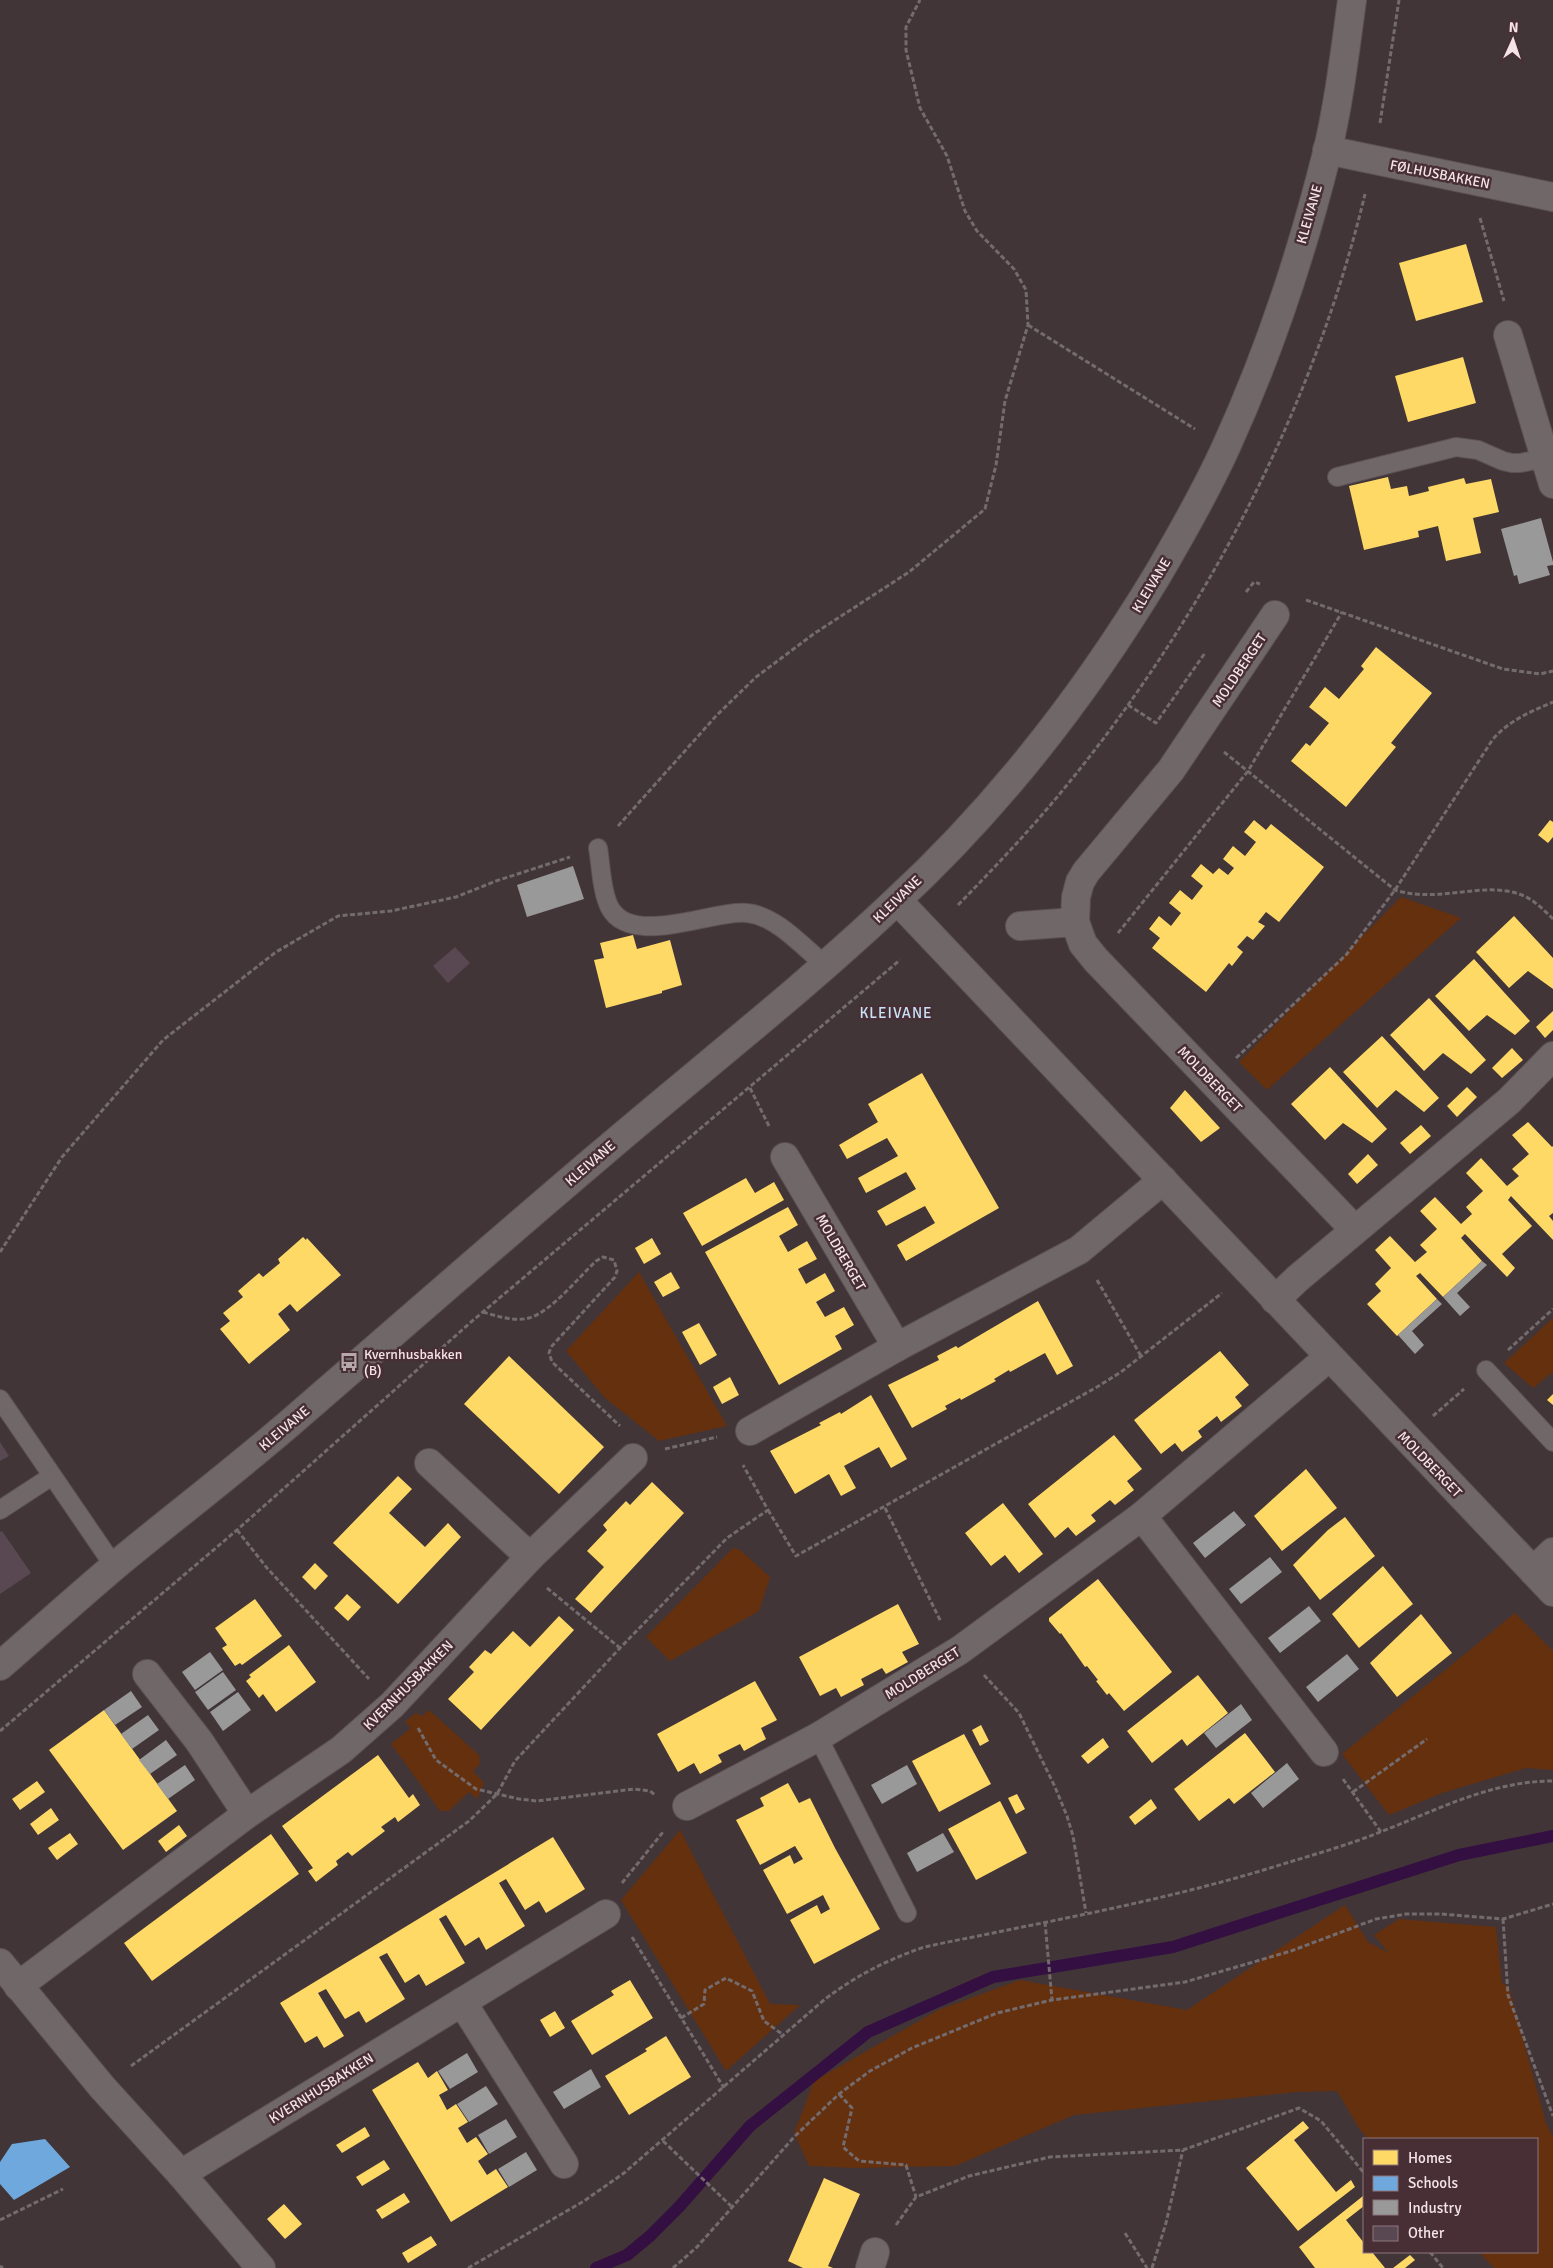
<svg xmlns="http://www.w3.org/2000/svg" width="1553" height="2268" font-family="Signika,sans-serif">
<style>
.green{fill:#65300e}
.homes{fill:#ffd966}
.schools{fill:#6fa8dc}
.industry{fill:#999}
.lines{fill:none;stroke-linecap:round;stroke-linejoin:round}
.stream{stroke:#340f41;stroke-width:12}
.building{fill:#594852}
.service-casing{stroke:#5d5154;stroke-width:20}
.minor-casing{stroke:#5d5154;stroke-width:30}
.path{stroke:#736b6d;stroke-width:3;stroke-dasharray:5 2.5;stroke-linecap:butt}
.service{stroke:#706769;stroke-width:18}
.minor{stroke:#706769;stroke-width:28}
.labels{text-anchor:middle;stroke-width:5;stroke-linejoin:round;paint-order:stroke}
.street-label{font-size:14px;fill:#f4e4e7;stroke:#472f35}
.poi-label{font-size:14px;fill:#f4e4e7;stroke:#472f35;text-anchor:start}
.neighbourhood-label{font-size:15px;letter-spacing:1px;fill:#c9e2f8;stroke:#472f35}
</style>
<rect width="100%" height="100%" fill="#413538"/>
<g class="green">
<polygon points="1401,897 1461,918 1267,1090 1239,1062"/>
<polygon points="639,1272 727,1426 659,1441 605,1398 566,1351"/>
<polygon points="1553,1318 1553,1372 1533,1388 1504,1363"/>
<polygon points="733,1548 740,1550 770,1577 759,1611 670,1661 646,1637"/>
<polygon points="1515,1613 1553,1651 1553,1770 1526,1768 1442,1793 1389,1815 1342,1754"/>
<polygon points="429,1710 479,1755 480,1764 473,1771 484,1783 477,1799 469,1792 449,1811 440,1811 391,1744 411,1728 405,1722 416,1713 422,1716"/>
<polygon points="680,1830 770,2004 800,2005 726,2071 621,1900"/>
<polygon points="1345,1905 1368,1942 1389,1953 1374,1935 1399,1919 1496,1927 1502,1983 1509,1987 1546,2123 1553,2137 1553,2268 1494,2268 1479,2252 1537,2252 1537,2139 1369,2139 1360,2130 1337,2091 1296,2092 1074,2115 955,2166 857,2168 809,2166 794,2133 814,2081 938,2010 1020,1980 1187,2010"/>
</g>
<g class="homes">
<polygon points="1466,244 1483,302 1416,321 1399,263"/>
<polygon points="1463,357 1476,403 1408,422 1395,376"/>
<polygon points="1388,477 1391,489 1407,486 1409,496 1429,491 1428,487 1464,478 1466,484 1491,479 1499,512 1473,518 1481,553 1446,561 1438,526 1418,531 1419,537 1364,550 1349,486"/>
<polygon points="1376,647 1432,693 1391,743 1396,747 1346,807 1291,761 1306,743 1310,746 1329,723 1309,707 1325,687 1339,699 1364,669 1361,666"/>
<polygon points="1254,820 1266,830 1271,824 1324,867 1279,922 1266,912 1258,922 1265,926 1253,940 1247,936 1237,947 1243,952 1232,966 1229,963 1206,992 1152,948 1160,938 1149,929 1159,916 1171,926 1181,913 1169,903 1180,890 1192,900 1203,886 1191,876 1201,864 1213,874 1219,868 1228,875 1234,868 1223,859 1233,846 1245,856 1256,842 1244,832"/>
<polygon points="1550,820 1553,822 1553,837 1548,843 1538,835"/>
<polygon points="1514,916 1553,958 1553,989 1528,971 1509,988 1476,952"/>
<polygon points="633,935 637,949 670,940 682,985 662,991 662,993 606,1008 594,960 604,958 600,943"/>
<polygon points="1474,959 1530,1021 1515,1035 1487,1015 1469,1031 1435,996"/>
<polygon points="1429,998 1486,1060 1471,1074 1443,1053 1424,1071 1390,1035"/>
<polygon points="1553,1011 1553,1030 1545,1038 1536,1027"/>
<polygon points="1382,1036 1439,1098 1424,1112 1396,1090 1377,1108 1343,1072"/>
<polygon points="1512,1048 1523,1060 1502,1078 1492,1068"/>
<polygon points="1330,1067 1387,1129 1372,1143 1343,1123 1325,1140 1291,1104"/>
<polygon points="922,1073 999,1208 906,1261 897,1245 935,1223 925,1206 886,1226 877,1211 916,1189 906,1172 866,1193 858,1178 898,1156 887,1138 847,1159 839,1145 878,1122 868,1104"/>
<polygon points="1467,1087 1477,1097 1457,1117 1447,1106"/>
<polygon points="1185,1090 1220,1128 1201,1142 1170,1108"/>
<polygon points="1528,1122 1552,1147 1553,1146 1553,1213 1549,1216 1553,1221 1553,1240 1511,1196 1508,1200 1532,1226 1502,1254 1515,1268 1507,1277 1465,1234 1461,1238 1482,1261 1443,1297 1420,1273 1416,1276 1437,1299 1397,1336 1367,1304 1381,1291 1375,1284 1391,1268 1375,1250 1390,1236 1415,1262 1427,1252 1420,1245 1437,1229 1420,1211 1435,1197 1461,1224 1472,1214 1466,1207 1483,1191 1466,1173 1481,1158 1507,1186 1519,1176 1512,1169 1529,1154 1512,1135"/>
<polygon points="1421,1125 1431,1136 1410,1154 1400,1143"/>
<polygon points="1368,1154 1378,1165 1357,1184 1348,1174"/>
<polygon points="746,1178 755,1193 774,1182 784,1200 702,1246 683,1213"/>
<polygon points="788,1207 798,1225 779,1236 788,1252 807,1241 817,1259 798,1269 806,1284 825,1273 835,1291 816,1302 825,1317 844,1307 854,1325 835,1336 842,1349 779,1385 705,1252"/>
<polygon points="303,1237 306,1240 307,1238 341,1275 297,1312 290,1304 278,1314 290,1330 249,1364 220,1329 230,1321 223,1313 243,1297 238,1291 259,1273 263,1277 280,1263 278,1259"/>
<polygon points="652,1238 661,1254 644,1264 635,1248"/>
<polygon points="671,1272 680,1288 663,1297 654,1282"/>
<polygon points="1038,1301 1073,1366 1057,1375 1045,1353 1010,1372 1009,1370 994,1379 996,1381 961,1400 960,1398 945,1406 947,1409 912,1428 888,1385 939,1360 937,1356 956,1346 958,1348"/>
<polygon points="699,1323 717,1355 700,1365 682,1332"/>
<polygon points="1220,1351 1249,1385 1235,1397 1242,1406 1221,1422 1217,1416 1198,1431 1202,1437 1182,1452 1175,1443 1161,1454 1134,1420"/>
<polygon points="509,1356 604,1447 559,1494 464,1404"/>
<polygon points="730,1377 739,1395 722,1404 713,1387"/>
<polygon points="1553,1394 1553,1405 1547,1400"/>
<polygon points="871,1395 907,1459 891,1468 879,1447 844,1466 856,1488 841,1496 829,1474 795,1494 770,1451 821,1425 819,1423 840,1412 841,1414"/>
<polygon points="1114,1435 1142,1469 1127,1481 1134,1490 1115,1505 1110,1500 1091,1515 1096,1521 1076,1536 1068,1527 1055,1538 1028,1504"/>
<polygon points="1306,1469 1337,1508 1282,1551 1254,1516"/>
<polygon points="398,1476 412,1489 389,1513 408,1531 425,1547 448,1523 461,1537 398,1604 333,1543"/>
<polygon points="652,1482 684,1513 591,1613 575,1599 604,1567 587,1551 607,1530 603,1525 626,1501 630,1505"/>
<polygon points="1003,1503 1043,1554 1019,1573 1005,1555 991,1566 965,1533"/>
<polygon points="1345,1517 1375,1556 1320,1600 1293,1565 1328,1530"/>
<polygon points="315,1563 328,1576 315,1590 302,1577"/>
<polygon points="1383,1566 1413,1604 1359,1648 1332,1614"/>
<polygon points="1098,1579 1172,1672 1124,1711 1109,1693 1107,1695 1096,1681 1098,1680 1087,1666 1085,1667 1061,1633 1060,1634 1049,1621 1049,1618"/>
<polygon points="347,1594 361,1607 348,1621 334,1608"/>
<polygon points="255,1599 282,1636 242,1665 240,1663 235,1666 222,1648 227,1645 215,1628"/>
<polygon points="898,1604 919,1644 902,1652 908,1662 886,1674 882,1668 861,1679 864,1685 841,1697 836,1688 820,1696 799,1657"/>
<polygon points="1421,1614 1452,1653 1397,1697 1370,1663"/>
<polygon points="559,1616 574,1630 481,1730 448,1699 474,1672 469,1667 485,1650 491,1654 513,1631 530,1647"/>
<polygon points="289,1645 316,1682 276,1712 263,1694 259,1698 246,1681 251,1677 249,1675"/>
<polygon points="1198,1675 1228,1713 1187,1746 1182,1739 1152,1763 1127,1731"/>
<polygon points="755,1681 777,1720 761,1728 766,1739 744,1751 740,1744 718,1755 722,1762 700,1774 694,1763 678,1772 657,1734"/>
<polygon points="104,1710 177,1811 123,1850 49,1750"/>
<polygon points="981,1725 989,1741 980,1746 972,1730"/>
<polygon points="1245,1733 1275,1772 1234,1804 1229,1798 1199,1821 1174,1789"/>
<polygon points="964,1734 991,1784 939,1812 912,1761"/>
<polygon points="1103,1738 1109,1747 1088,1764 1081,1756"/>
<polygon points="378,1755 409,1798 413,1794 420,1805 398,1822 395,1817 381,1827 385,1831 352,1856 348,1852 336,1861 338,1865 316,1882 308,1871 313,1868 282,1826"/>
<polygon points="37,1781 45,1792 20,1810 12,1799"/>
<polygon points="788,1783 799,1803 810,1798 835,1848 880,1929 814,1964 790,1920 817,1905 821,1914 830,1909 823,1895 787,1914 763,1870 790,1855 794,1864 803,1859 795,1846 760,1865 736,1820 764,1806 760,1798"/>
<polygon points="1017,1794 1025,1809 1016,1814 1008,1798"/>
<polygon points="1151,1799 1157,1808 1135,1825 1129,1817"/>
<polygon points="1000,1801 1027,1853 976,1880 948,1829"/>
<polygon points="51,1808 59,1820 38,1835 30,1824"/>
<polygon points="179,1825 187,1836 166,1852 158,1841"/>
<polygon points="70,1833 78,1844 57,1860 48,1848"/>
<polygon points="271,1834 299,1874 152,1981 124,1943"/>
<polygon points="553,1837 585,1889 546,1913 539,1901 525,1910 506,1879 499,1883 525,1926 486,1950 479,1937 465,1946 446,1915 439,1919 465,1963 426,1986 419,1974 405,1983 387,1953 379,1957 405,1999 366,2023 359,2011 345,2019 326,1989 318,1993 344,2036 324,2048 317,2036 305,2043 280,2003"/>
<polygon points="630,1980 653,2018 592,2055 571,2021 614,1995 611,1991"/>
<polygon points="555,2011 565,2028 550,2037 540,2020"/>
<polygon points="666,2036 691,2077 629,2115 605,2076 647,2051 645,2049"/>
<polygon points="418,2062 428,2078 437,2071 448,2090 439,2095 447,2110 456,2104 468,2122 458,2128 467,2143 476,2137 488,2154 478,2161 487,2175 496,2169 508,2187 451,2222 372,2090"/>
<polygon points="1303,2121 1309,2128 1294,2140 1336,2192 1351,2180 1355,2187 1298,2231 1246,2168"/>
<polygon points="365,2127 370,2136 342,2153 336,2145"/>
<polygon points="384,2160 390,2169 362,2186 356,2177"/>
<polygon points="824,2178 860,2194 828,2266 833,2268 803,2268 788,2261"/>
<polygon points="404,2193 410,2202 382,2219 376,2210"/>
<polygon points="1363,2196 1364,2206 1346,2220 1364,2243 1364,2252 1372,2252 1385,2268 1315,2268 1299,2247"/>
<polygon points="284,2204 302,2224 285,2239 267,2219"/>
<polygon points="431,2236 437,2245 408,2263 402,2253"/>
<polygon points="1410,2255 1415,2260 1405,2268 1393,2268"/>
</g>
<polygon class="schools" points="45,2139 70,2167 14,2200 0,2184 0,2162 12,2144"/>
<g class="industry">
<polygon points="1541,518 1553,562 1553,565 1547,566 1550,575 1519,584 1517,575 1514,576 1501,529"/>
<polygon points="573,866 584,899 527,917 517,885"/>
<polygon points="1482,1261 1487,1265 1457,1293 1470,1307 1460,1316 1443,1297"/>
<polygon points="1437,1299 1442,1304 1412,1331 1424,1345 1415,1354 1398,1335"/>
<polygon points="1234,1511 1246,1525 1205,1558 1193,1543"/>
<polygon points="1270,1557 1282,1572 1241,1604 1229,1589"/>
<polygon points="1309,1606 1321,1621 1280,1653 1268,1638"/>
<polygon points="210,1652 223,1670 195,1690 182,1672"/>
<polygon points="1347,1654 1359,1669 1318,1702 1306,1687"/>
<polygon points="223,1672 236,1690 208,1710 195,1692"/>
<polygon points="131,1691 142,1707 115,1725 104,1710"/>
<polygon points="238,1692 251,1710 223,1731 210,1712"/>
<polygon points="1241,1704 1252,1720 1216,1748 1204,1733"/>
<polygon points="148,1715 159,1730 132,1749 121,1734"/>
<polygon points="166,1740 177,1755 150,1774 139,1760"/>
<polygon points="1287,1763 1299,1779 1263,1808 1251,1793"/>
<polygon points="185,1765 195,1780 168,1799 157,1784"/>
<polygon points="907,1765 917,1784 882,1804 871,1785"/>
<polygon points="943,1833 954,1852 917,1872 907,1853"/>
<polygon points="467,2053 478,2072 450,2089 438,2071"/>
<polygon points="591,2069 601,2087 564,2109 553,2092"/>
<polygon points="486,2086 498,2104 469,2122 457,2104"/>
<polygon points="506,2119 517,2137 489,2154 478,2135"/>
<polygon points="526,2152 537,2170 509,2187 498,2169"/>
</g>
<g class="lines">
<polyline class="stream" points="596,2268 627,2255 650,2236 679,2207 750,2126 868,2032 993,1977 1173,1947 1459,1855 1553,1836"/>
</g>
<g class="building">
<polygon points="455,947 470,963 448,983 433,966"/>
<polygon points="0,1442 9,1456 0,1461"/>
<polygon points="2,1531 31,1573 0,1594 0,1532"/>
</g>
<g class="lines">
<g class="service-casing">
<g id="service">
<polyline points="1337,477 1456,447 1478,450 1503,461 1512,463 1520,463 1545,458"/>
<path d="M598 848C601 865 601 885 607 901 623 952 712 909 747 913 777 916 803 947 825 965"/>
<polyline points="1486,1370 1553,1442"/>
<polyline points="0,1399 114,1566"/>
<polyline points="0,1510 52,1476"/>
<polyline points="818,1737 907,1913"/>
</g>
</g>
<g class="minor-casing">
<g id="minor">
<polyline points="1327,150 1553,197"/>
<polyline points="1508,335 1553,484"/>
<polyline points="1275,615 1171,770 1086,872 1080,882 1076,897 1075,922 1083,944 1096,960 1355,1230"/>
<polyline points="898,901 1553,1592"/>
<polyline points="1020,926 1075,922"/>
<polyline points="785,1157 897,1347"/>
<polyline points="1275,1300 1297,1279 1509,1101 1553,1056"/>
<polyline points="750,1431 897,1347 1079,1250 1163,1180"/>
<polyline points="429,1463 530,1557"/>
<polyline points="1142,1516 1324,1752"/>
<polyline points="1533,1571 1553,1552"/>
<path d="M0 1666C39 1632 78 1597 117 1564 180 1512 245 1463 306 1409 404 1324 501 1239 600 1155 698 1071 801 991 895 902 999 806 1085 695 1158 574 1182 533 1206 491 1226 447 1269 353 1302 253 1327 153 1339 103 1345 51 1352 0"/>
<polyline points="147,1674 199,1741 247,1814"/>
<polyline points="687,1806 818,1737 960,1650 1142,1516 1329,1357"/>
<polyline points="0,1963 102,2087 181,2174 261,2268"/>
<polyline points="18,1986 247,1814 341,1750 392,1705 530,1557 633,1458"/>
<polyline points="462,2002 564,2164"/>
<polyline points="181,2174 606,1914"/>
<polyline points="870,2268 875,2252"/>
</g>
</g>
<g class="path">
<polyline points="1380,123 1399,0"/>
<polyline points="1480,218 1504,301"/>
<polyline points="1028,325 1195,429"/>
<polyline points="1246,592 1254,582 1260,584"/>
<polyline points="1306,600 1503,669 1540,674 1553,671"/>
<polyline points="1128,705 1156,723 1205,653"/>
<path d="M1224 752 1395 890C1440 904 1483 880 1522 895 1534 900 1544 910 1553 919"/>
<polyline points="618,826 716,716 756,677 815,633 909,572 985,509 996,465 1005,401 1028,325 1026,290 1014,269 977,231 965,211 947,156 920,108 906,50 906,27 920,0"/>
<path d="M958 905C996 866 1033 827 1067 785 1205 616 1314 407 1365 194"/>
<polyline points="1118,933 1248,771 1342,612"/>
<path d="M1236 1058 1346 955 1395 890 1493 739C1510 720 1530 712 1553 702"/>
<polyline points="750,1088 770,1128"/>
<polyline points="0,1252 62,1157 163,1040 276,952 338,916 391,911 456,897 496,881 570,857"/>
<polyline points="1097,1280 1141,1356"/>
<path d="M483 1312C497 1316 514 1322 529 1318 551 1312 579 1277 596 1261L603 1257 614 1260 617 1271 615 1277 551 1347 549 1353 552 1362 620 1426"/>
<polyline points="1508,1350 1553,1309"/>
<polyline points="1433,1416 1464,1389"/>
<polyline points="665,1449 717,1437"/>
<polyline points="885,1508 941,1622"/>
<polyline points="768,1510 796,1556 1097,1387 1121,1372 1222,1293"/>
<polyline points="237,1530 267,1568 369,1679"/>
<polyline points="547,1588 620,1648"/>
<polyline points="984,1675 1019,1713 1055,1787 1067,1816 1073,1836 1086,1913"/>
<polyline points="418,1728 436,1760 476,1789 519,1799 537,1801 634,1789 650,1791 655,1795"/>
<polyline points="0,1731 237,1530 471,1322 900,960"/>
<polyline points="1343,1779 1381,1832"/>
<polyline points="1353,1792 1427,1739"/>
<polyline points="622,1883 663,1832"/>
<polyline points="1503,1919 1508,1995 1553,2116"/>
<polyline points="1045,1922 1052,2000"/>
<polyline points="632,1937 724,2088"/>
<polyline points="681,2018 704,2004 705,1990 726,1978 752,1991 764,2021 782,2034"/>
<polyline points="131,2066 469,1821 497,1794 515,1761 620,1648 727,1538 768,1510 743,1465"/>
<polyline points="839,2094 852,2108 843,2147 859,2161 906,2165 916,2197"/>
<polyline points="663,2141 731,2206"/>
<polyline points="0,2220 63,2189"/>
<polyline points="896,2225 916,2197 969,2176 1050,2157 1183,2150 1299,2108 1321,2121 1364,2173"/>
<polyline points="1125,2233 1147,2268"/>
<polyline points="1430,2252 1443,2268"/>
<polyline points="0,2266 3,2268"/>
<path d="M468 2268 584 2201 624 2173 825 1999C859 1974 885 1961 924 1947 1044 1922 1166 1901 1283 1864 1316 1854 1351 1844 1383 1831 1439 1809 1492 1781 1553 1781"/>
<polyline points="673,2268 697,2247 794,2137 839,2094 870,2071 912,2048 997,2013 1052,2000 1185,1982 1291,1951 1376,1919 1406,1914 1441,1914 1503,1919 1553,1904"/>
<polyline points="1152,2268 1166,2223 1183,2150"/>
</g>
<use href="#service" class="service"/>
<use href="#minor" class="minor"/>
</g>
<defs>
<g id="bus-bare" transform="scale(1.5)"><path d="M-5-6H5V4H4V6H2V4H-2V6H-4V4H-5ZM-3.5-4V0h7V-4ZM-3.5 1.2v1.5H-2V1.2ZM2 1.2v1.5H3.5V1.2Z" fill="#b5a7aa" stroke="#472f35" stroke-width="2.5" paint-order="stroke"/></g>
</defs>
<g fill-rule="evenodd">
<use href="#bus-bare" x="349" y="1362"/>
</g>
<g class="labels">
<g class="street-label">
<text transform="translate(1440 174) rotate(11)" y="5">FØLHUSBAKKEN</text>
<text transform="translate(1309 214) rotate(-74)" y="5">KLEIVANE</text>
<text transform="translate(1151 585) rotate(-59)" y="5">KLEIVANE</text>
<text transform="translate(1239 670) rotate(-56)" y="5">MOLDBERGET</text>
<text transform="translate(897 899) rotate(-44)" y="5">KLEIVANE</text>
<text transform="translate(1210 1079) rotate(46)" y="5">MOLDBERGET</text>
<text transform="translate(590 1163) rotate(-41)" y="5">KLEIVANE</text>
<text transform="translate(841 1252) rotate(60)" y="5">MOLDBERGET</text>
<text transform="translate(284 1428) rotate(-40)" y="5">KLEIVANE</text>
<text transform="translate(1430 1464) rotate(46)" y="5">MOLDBERGET</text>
<text transform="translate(922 1673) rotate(-32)" y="5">MOLDBERGET</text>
<text transform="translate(408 1685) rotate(-45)" y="5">KVERNHUSBAKKEN</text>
<text transform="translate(321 2088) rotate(-32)" y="5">KVERNHUSBAKKEN</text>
</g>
<g class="poi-label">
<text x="364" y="1359">Kvernhusbakken<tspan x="364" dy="16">(B)</tspan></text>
</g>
<g class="neighbourhood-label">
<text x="896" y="1018">KLEIVANE</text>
</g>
</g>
<rect x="1363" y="2138" width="175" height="115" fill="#472f35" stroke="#8c777c"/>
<rect x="1373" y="2150" width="25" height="15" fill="#ffd966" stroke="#8c777c"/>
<text x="1408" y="2163" font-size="15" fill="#f4e4e7">Homes</text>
<rect x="1373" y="2176" width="25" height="15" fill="#6fa8dc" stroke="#8c777c"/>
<text x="1408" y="2188" font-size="15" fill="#f4e4e7">Schools</text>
<rect x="1373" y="2200" width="25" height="15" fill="#999999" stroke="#8c777c"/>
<text x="1408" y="2213" font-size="15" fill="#f4e4e7">Industry</text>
<rect x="1373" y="2226" width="25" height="15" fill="#594852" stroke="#8c777c"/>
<text x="1408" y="2238" font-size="15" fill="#f4e4e7">Other</text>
<g transform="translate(1513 40) rotate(3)" stroke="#472f35" stroke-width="4" paint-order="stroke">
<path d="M0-4L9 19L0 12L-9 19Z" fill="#f4e4e7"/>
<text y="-8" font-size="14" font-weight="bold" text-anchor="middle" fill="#f4e4e7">N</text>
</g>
</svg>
